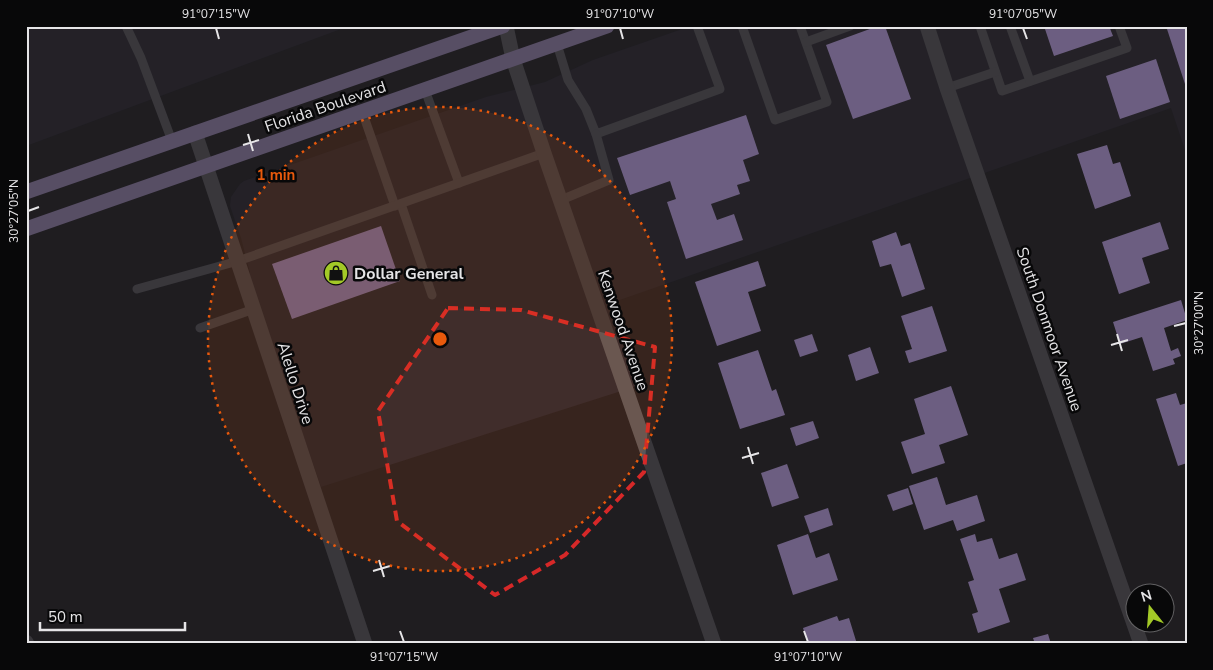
<svg xmlns="http://www.w3.org/2000/svg" width="1213" height="670" font-family="'Nunito Sans',sans-serif">
<style>
.built{fill:#2a2730}
.building{fill:#cbaef5}
.lines{fill:none;stroke-linecap:round;stroke-linejoin:round}
.lane{stroke:#59575b;stroke-width:9}
.street{stroke:#59575b;stroke-width:15}
.primary{stroke:#9c89b7;stroke-width:15}
.marked{fill:none;stroke:#d62828;stroke-width:4;stroke-dasharray:10 6;stroke-linejoin:round}
.ticks{fill:none;stroke:#e6e5e7;stroke-width:2}
.ring{fill:none;stroke:#e8590c;stroke-width:2.5;stroke-dasharray:2.5 5}
.labels{text-anchor:middle;stroke-width:5;stroke-linejoin:round;paint-order:stroke}
.street-label{font-size:16px;fill:#e6e5e7;stroke:#080809}
.poi-label{font-size:16px;font-weight:bold;fill:#e6e5e7;stroke:#080809;text-anchor:start}
.centre{fill:#e8590c;stroke:#080809;stroke-width:2.5}
.ring-label{font-size:15px;text-anchor:middle;font-weight:bold;fill:#e8590c;stroke:#080809;stroke-width:5;stroke-linejoin:round;paint-order:stroke}
.neatline{fill:none;stroke:#e6e5e7;stroke-width:2}
.ticks-label{font-size:12px;text-anchor:middle;fill:#e6e5e7}
</style>
<rect width="100%" height="100%" fill="#1f1d21"/>
<g class="built">
<polygon points="26,26 349,26 26,146"/>
<polygon points="691,26 1187,26 1187,156 1171,108 611,303 637,386 321,487 249,275 250,273 241,238 230,206 231,197 240,184 244,181 486,97 545,82 593,60"/>
</g>
<g class="building">
<polygon points="878,26 885,26 911,99 853,119 826,45"/>
<polygon points="1044,26 1109,26 1113,36 1054,56"/>
<polygon points="1166,26 1187,26 1187,83 1185,84"/>
<polygon points="1156,59 1170,102 1120,119 1106,76"/>
<polygon points="746,115 759,154 743,160 750,181 737,185 740,194 711,204 717,220 734,214 743,240 686,259 667,202 676,199 670,181 630,195 617,158"/>
<polygon points="1107,145 1113,164 1120,162 1131,196 1095,209 1077,154"/>
<polygon points="1160,222 1169,249 1142,258 1150,283 1119,294 1102,242"/>
<polygon points="381,226 400,281 292,319 272,264"/>
<polygon points="896,232 901,246 910,243 925,289 902,297 891,264 880,267 872,241"/>
<polygon points="758,261 766,286 748,292 761,331 717,346 695,282"/>
<polygon points="1181,300 1187,320 1164,328 1171,351 1178,348 1181,356 1173,359 1175,364 1153,371 1142,337 1120,344 1113,322"/>
<polygon points="932,306 947,351 909,363 905,351 912,349 901,316"/>
<polygon points="812,334 818,351 800,357 794,340"/>
<polygon points="870,347 879,373 856,381 848,355"/>
<polygon points="758,350 772,391 776,389 785,415 740,429 718,363"/>
<polygon points="951,386 968,435 939,445 945,463 912,474 901,442 925,434 914,399"/>
<polygon points="1176,393 1180,405 1187,403 1187,463 1178,466 1156,399"/>
<polygon points="813,421 819,438 796,446 790,428"/>
<polygon points="787,464 799,498 772,507 761,473"/>
<polygon points="937,477 946,505 977,495 985,521 957,531 953,520 924,530 909,486"/>
<polygon points="908,488 913,504 893,511 887,495"/>
<polygon points="828,508 833,525 810,533 804,516"/>
<polygon points="808,534 816,558 829,553 838,580 793,595 777,545"/>
<polygon points="975,534 977,542 992,538 999,559 1017,553 1026,580 999,589 1010,622 978,633 972,614 978,612 968,582 974,580 960,539"/>
<polygon points="837,616 839,621 849,618 857,644 808,644 803,628"/>
<polygon points="1048,634 1051,644 1035,644 1033,638"/>
</g>
<g class="lines">
<g class="lane">
<polyline points="126,26 141,58 172,141"/>
<polyline points="742,26 775,120 827,102 800,26"/>
<polyline points="980,26 1002,91 1127,48 1119,26"/>
<polyline points="1010,26 1030,81"/>
<polyline points="806,42 850,26"/>
<polyline points="557,44 568,80 586,109 596,134 720,89 697,26"/>
<polyline points="947,88 995,72"/>
<polyline points="425,90 459,183"/>
<polyline points="362,111 395,206"/>
<polyline points="561,200 609,180 596,134"/>
<polyline points="401,204 432,295"/>
<polyline points="137,289 238,261 544,153"/>
<polyline points="200,328 254,309"/>
</g>
<g class="street">
<polyline points="506,26 513,59 544,153 714,644"/>
<polyline points="927,26 947,88 1141,644"/>
<polyline points="195,133 365,644"/>
<polyline points="26,642 27,644"/>
</g>
<g class="primary">
<polyline points="26,192 503,26"/>
<polyline points="26,229 607,26"/>
</g>
</g>
<path d="M0 0H1213V670H0ZM448 308 521 310 655 347 644 472 565 555 495 595 397 521 378 411Z" fill="#1f1d21" fill-opacity=".55" fill-rule="evenodd"/>
<path class="marked" d="M448 308 521 310 655 347 644 472 565 555 495 595 397 521 378 411Z"/>
<path class="ticks" d="M216 28 219 39M620 28 623 39M1023 28 1027 39M248 134 253 151M243 145 259 140M28 211 39 207M1174 326 1186 323M1117 334 1122 351M1111 345 1128 340M748 447 753 464M742 458 759 453M379 560 384 577M373 571 390 566M400 631 404 642M804 631 808 642"/>
<circle cx="440" cy="339" r="232" fill="#e8590c" fill-opacity=".12"/>
<circle class="ring" cx="440" cy="339" r="232"/>
<defs>
<g id="shop-disc" transform="scale(1.25)"><circle r="9.5" fill="#a3c927" stroke="#080809"/><path d="M-5-2.5h2.3a2.7 3.5 0 0 1 5.4 0H5L5.5 6h-11ZM-1.5-2.5h3a1.5 2.3 0 0 0-3 0Z" fill="#111"/></g>
</defs>
<g fill-rule="evenodd">
<use href="#shop-disc" x="336" y="273"/>
</g>
<g class="labels">
<g class="street-label">
<text transform="translate(325 106) rotate(-19)" y="6">Florida Boulevard</text>
<text transform="translate(1050 329) rotate(71)" y="6">South Donmoor Avenue</text>
<text transform="translate(624 330) rotate(71)" y="6">Kenwood Avenue</text>
<text transform="translate(296 383) rotate(72)" y="6">Alello Drive</text>
</g>
<g class="poi-label">
<text x="354" y="279">Dollar General</text>
</g>
</g>
<circle cx="440" cy="339" r="8" class="centre"/>
<g class="ring-label">
<text x="276" y="180">1 min</text>
</g>
<rect width="1213" height="670" fill="none" stroke="#080809" stroke-width="55"/>
<g transform="translate(1150 608) rotate(343)"><circle r="24" fill="#080809" stroke="#616062"/>
<path d="M0-4L9 19L0 12L-9 19Z" fill="#a3c927"/>
<text y="-8" font-size="14" font-weight="bold" text-anchor="middle" fill="#e6e5e7">N</text>
</g>
<path d="M40 622v8h145v-8" fill="none" stroke="#e6e5e7" stroke-width="2.5"/>
<text x="48" y="622" font-size="15" fill="#e6e5e7" stroke="#080809" stroke-width="4" paint-order="stroke">50 m</text>
<rect x="28" y="28" width="1158" height="614" class="neatline"/>
<g class="ticks-label">
<text x="216" y="18">91°07'15"W</text>
<text x="620" y="18">91°07'10"W</text>
<text x="1023" y="18">91°07'05"W</text>
<text transform="translate(14 211) rotate(-90)" y="4">30°27'05"N</text>
<text transform="translate(1199 323) rotate(-90)" y="4">30°27'00"N</text>
<text x="404" y="661">91°07'15"W</text>
<text x="808" y="661">91°07'10"W</text>
</g>
</svg>
